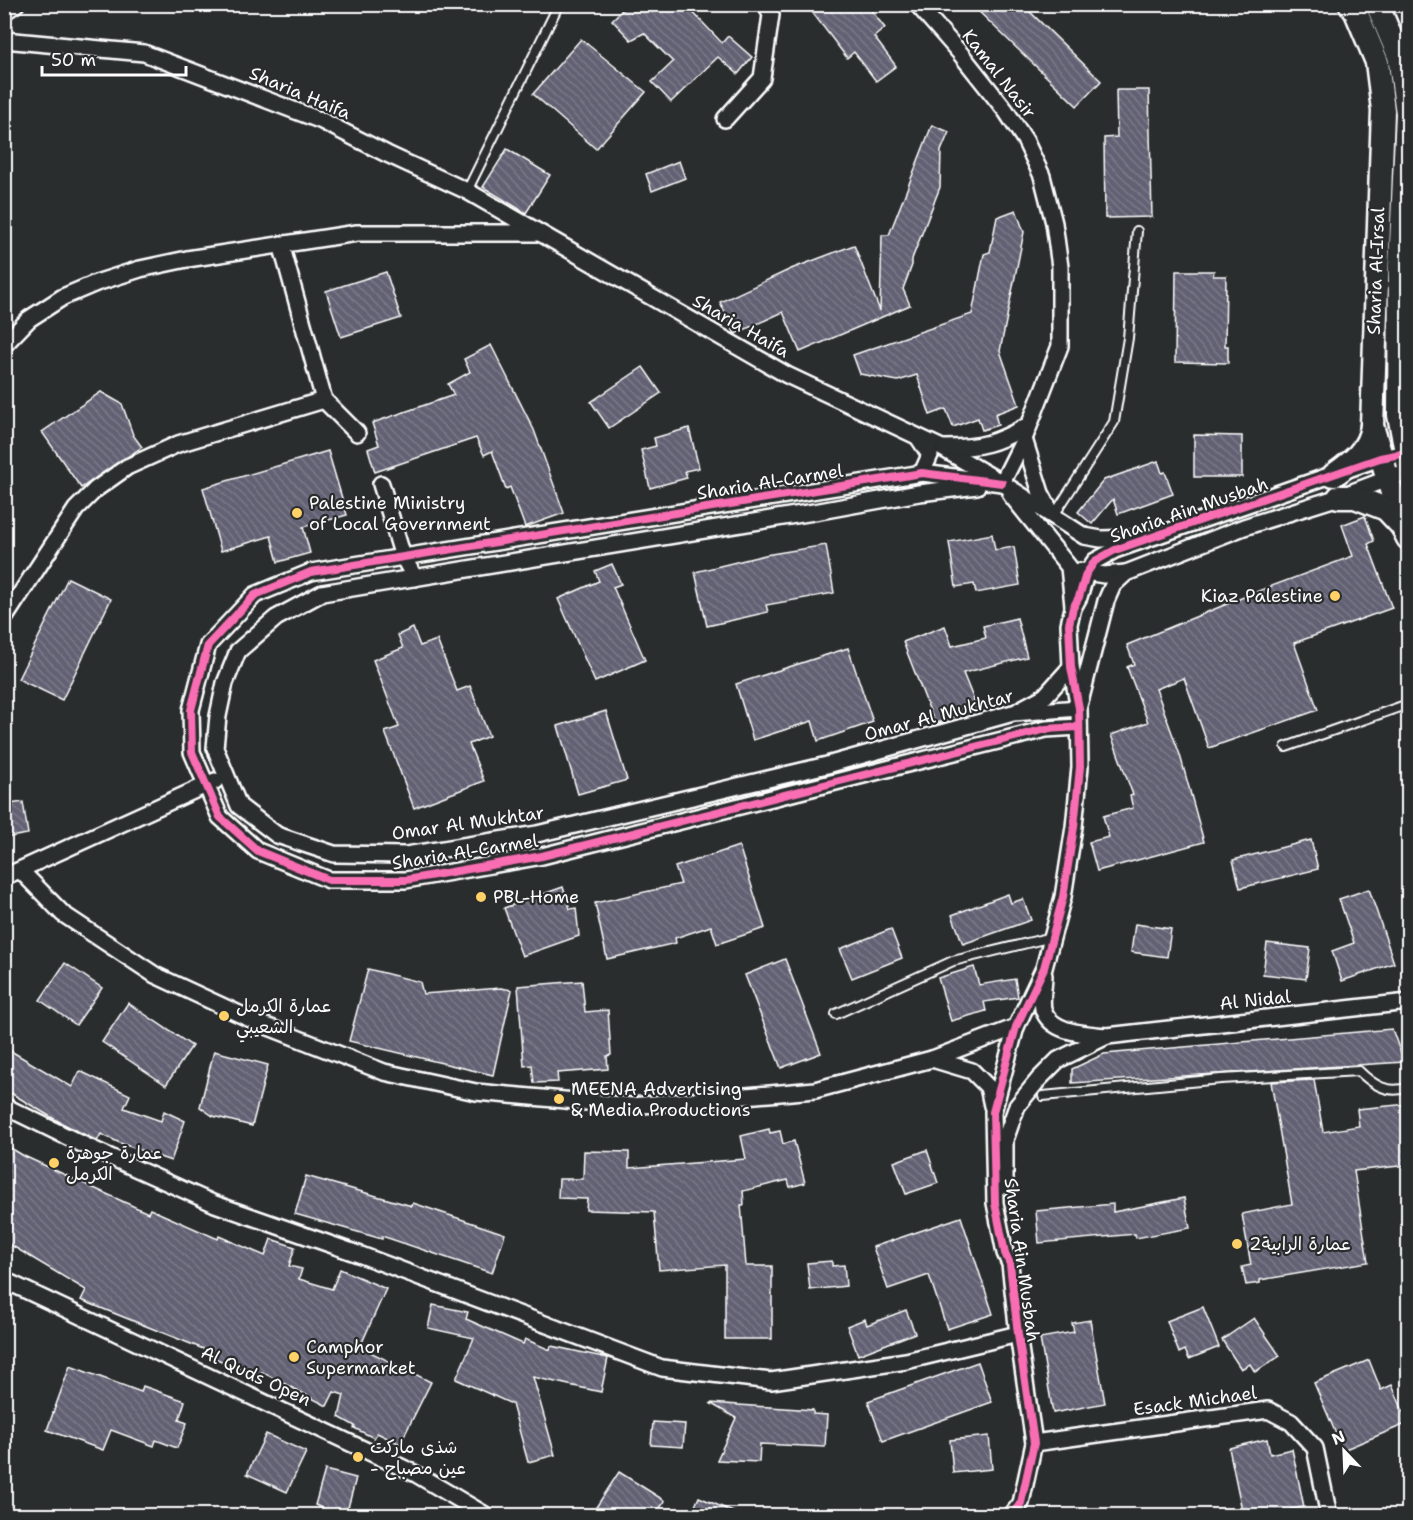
<svg xmlns="http://www.w3.org/2000/svg" width="1413" height="1520" font-family="'Shantell Sans','Playpen Sans Arabic',sans-serif">
<style>
.building{fill:url(#building-back-hatch);stroke:#fff;stroke-width:1.5}
.lines{fill:none;stroke-linecap:round;stroke-linejoin:round}
.lane-casing{stroke:#fff;stroke-width:12}
.street-casing{stroke:#fff;stroke-width:20}
.secondary-casing{stroke:#fff;stroke-width:27}
.lane{stroke:#2a2d2e;stroke-width:8}
.street{stroke:#2a2d2e;stroke-width:15}
.secondary{stroke:#2a2d2e;stroke-width:22}
.cycleway-casing{stroke:#2a2d2e;stroke-width:11}
.cycleway{stroke:#f96db3;stroke-width:8}
.poi-dot{fill:#ffd166;stroke:#2a2d2e;stroke-width:2}
.labels{text-anchor:middle;stroke-width:4.5;stroke-linejoin:round;paint-order:stroke}
.street-label{font-size:18px;fill:#fff;stroke:#2a2d2e}
.poi-label{font-size:18px;fill:#fff;stroke:#2a2d2e;text-anchor:start}
</style>
<defs>
<pattern id="building-back-hatch" width="6" height="6" patternUnits="userSpaceOnUse" patternTransform="scale(1.5)"><rect width="6" height="6" fill="#626173"/><path d="M-1 5l2 2M0 0l6 6M5-1l2 2" fill="none" stroke="#7a7988"/></pattern>
</defs>
<rect width="100%" height="100%" fill="#2a2d2e"/>
<filter id="ink" filterUnits="userSpaceOnUse"><feTurbulence type="fractalNoise" baseFrequency=".0167" numOctaves="2"/><feDisplacementMap in="SourceGraphic" scale="12" xChannelSelector="R" yChannelSelector="G"/><feConvolveMatrix kernelMatrix="1 2 1 2 8 2 1 2 1" color-interpolation-filters="sRGB"/></filter>
<g filter="url(#ink)">
<g class="building">
<polygon points="628,4 685,4 722,43 728,36 752,57 738,74 718,57 671,102 652,82 673,62 644,33 631,40 612,20"/>
<polygon points="806,4 866,4 885,28 874,37 896,66 876,81 854,52 847,58"/>
<polygon points="971,4 1022,4 1101,81 1077,106"/>
<polygon points="581,39 646,92 596,149 533,94"/>
<polygon points="1116,90 1149,90 1152,217 1105,218 1104,138 1117,137"/>
<polygon points="932,125 949,132 941,151 940,187 912,259 912,265 903,289 910,305 800,352 783,312 735,334 720,302 791,269 854,245 880,311 882,235 889,235"/>
<polygon points="507,149 550,175 526,213 483,187"/>
<polygon points="679,161 685,178 652,191 646,174"/>
<polygon points="1016,210 1024,232 1000,351 1019,405 995,414 998,425 982,430 978,418 953,427 946,409 930,415 917,375 898,381 860,374 853,355 972,314 984,254 990,252 997,217"/>
<polygon points="1176,271 1214,271 1213,276 1226,276 1225,346 1228,346 1228,363 1175,362"/>
<polygon points="386,272 401,318 341,337 326,291"/>
<polygon points="491,345 534,430 564,513 525,527 510,487 506,489 492,451 484,455 476,438 375,472 368,449 379,445 372,423 454,395 448,384 470,372 464,359"/>
<polygon points="643,367 661,393 609,428 591,402"/>
<polygon points="101,392 122,404 133,435 142,447 81,488 42,432"/>
<polygon points="689,428 699,468 685,471 687,478 650,488 641,450 656,446 654,438"/>
<polygon points="1194,435 1242,436 1242,477 1194,477"/>
<polygon points="328,451 347,515 303,527 310,553 278,562 271,536 221,551 203,488"/>
<polygon points="1158,461 1162,473 1165,472 1173,494 1118,514 1113,499 1092,524 1078,512 1104,480"/>
<polygon points="1365,516 1374,541 1368,544 1392,608 1294,643 1318,710 1209,748 1184,678 1156,689 1180,755 1204,842 1097,871 1089,842 1109,837 1103,816 1133,808 1130,796 1133,795 1111,735 1148,722 1127,667 1134,664 1127,645 1261,590 1353,556 1342,525"/>
<polygon points="992,534 995,550 1014,547 1020,585 976,593 974,584 956,587 949,542"/>
<polygon points="826,545 834,593 766,605 768,612 707,626 695,572 765,555"/>
<polygon points="612,564 621,584 613,587 645,660 595,682 558,599 599,581 595,571"/>
<polygon points="68,578 111,599 62,700 18,679"/>
<polygon points="1017,618 1027,657 963,673 977,708 935,724 903,642 945,626 952,646 986,638 983,626"/>
<polygon points="413,628 420,646 437,640 457,691 470,686 489,736 469,744 484,781 414,808 385,732 399,727 373,660 403,648 398,635"/>
<polygon points="848,648 873,722 818,741 812,721 753,740 736,684"/>
<polygon points="606,711 627,780 578,794 558,726"/>
<polygon points="23,802 28,834 4,838 4,805"/>
<polygon points="1311,840 1318,869 1240,888 1233,860"/>
<polygon points="739,846 765,928 717,944 711,926 675,938 676,943 607,959 595,903 681,884 675,867"/>
<polygon points="563,887 570,909 576,908 579,936 522,956 504,908"/>
<polygon points="1369,889 1394,963 1342,981 1332,951 1354,943 1339,899"/>
<polygon points="1008,894 1011,903 1023,899 1031,920 963,944 952,915"/>
<polygon points="1135,924 1171,929 1167,957 1131,952"/>
<polygon points="891,929 902,958 852,978 840,949"/>
<polygon points="1267,943 1310,948 1306,979 1263,974"/>
<polygon points="785,959 821,1053 781,1068 745,975"/>
<polygon points="65,963 102,988 76,1025 40,1000"/>
<polygon points="974,967 979,985 1015,979 1018,997 984,1002 986,1011 951,1021 938,978"/>
<polygon points="368,969 420,982 423,994 501,988 512,990 493,1075 349,1041"/>
<polygon points="582,981 585,1012 608,1010 611,1055 607,1056 608,1069 557,1073 558,1082 534,1083 532,1065 524,1066 518,986"/>
<polygon points="128,1003 192,1046 166,1085 102,1042"/>
<polygon points="1392,1029 1404,1062 1072,1083 1072,1069 1104,1054"/>
<polygon points="4,1047 72,1087 80,1071 130,1095 124,1108 161,1121 164,1111 185,1121 171,1161 120,1143 101,1134 97,1141 56,1120 4,1089"/>
<polygon points="214,1051 268,1065 252,1126 213,1116 200,1107"/>
<polygon points="1314,1080 1323,1132 1359,1126 1357,1109 1408,1104 1408,1165 1354,1171 1368,1262 1260,1280 1260,1283 1246,1285 1242,1267 1251,1265 1242,1214 1292,1204 1271,1082"/>
<polygon points="769,1129 770,1133 780,1131 783,1144 794,1141 805,1183 790,1187 788,1180 743,1191 744,1205 741,1205 746,1266 772,1266 772,1339 725,1339 725,1265 659,1270 654,1212 586,1210 587,1199 558,1198 559,1179 583,1179 584,1151 629,1152 629,1168 746,1159 741,1136"/>
<polygon points="4,1144 24,1156 148,1213 150,1209 218,1239 219,1236 265,1256 271,1239 295,1247 289,1266 302,1269 299,1279 332,1289 340,1269 386,1289 360,1347 431,1382 400,1444 377,1433 374,1438 354,1428 355,1426 339,1417 344,1395 334,1392 327,1406 262,1372 259,1377 210,1356 211,1352 81,1300 86,1290 4,1241"/>
<polygon points="927,1150 938,1183 906,1194 894,1162"/>
<polygon points="306,1176 412,1206 413,1203 505,1234 492,1273 382,1236 382,1239 295,1214"/>
<polygon points="1184,1198 1190,1228 1136,1238 1135,1234 1039,1243 1036,1211 1113,1204 1113,1212"/>
<polygon points="961,1217 993,1314 947,1329 929,1275 888,1289 873,1247"/>
<polygon points="832,1261 832,1266 844,1265 846,1286 810,1290 807,1263"/>
<polygon points="433,1305 468,1312 466,1319 523,1344 525,1339 550,1350 551,1346 608,1358 601,1392 533,1377 555,1455 528,1462 512,1404 456,1379 474,1338 428,1328"/>
<polygon points="1203,1307 1219,1347 1189,1359 1185,1350 1179,1353 1167,1321"/>
<polygon points="906,1310 915,1333 858,1355 847,1326 865,1319 867,1325"/>
<polygon points="1254,1318 1280,1356 1255,1372 1250,1364 1241,1369 1222,1340"/>
<polygon points="1090,1320 1105,1403 1053,1413 1040,1338 1074,1332 1072,1323"/>
<polygon points="1369,1360 1381,1390 1392,1385 1408,1423 1343,1450 1314,1383"/>
<polygon points="978,1362 992,1402 883,1441 868,1401"/>
<polygon points="70,1366 141,1392 143,1386 185,1401 179,1420 187,1423 177,1448 156,1440 154,1446 111,1430 103,1450 47,1430"/>
<polygon points="710,1403 813,1410 813,1414 827,1415 825,1447 760,1444 759,1462 717,1460 736,1418"/>
<polygon points="653,1422 685,1424 683,1447 651,1445"/>
<polygon points="266,1434 306,1452 287,1492 247,1474"/>
<polygon points="989,1436 992,1469 953,1473 950,1440"/>
<polygon points="1267,1439 1270,1454 1292,1449 1304,1507 1291,1509 1293,1515 1243,1515 1229,1448"/>
<polygon points="325,1470 356,1478 346,1515 338,1515 315,1505"/>
<polygon points="619,1472 665,1501 655,1515 591,1515"/>
<polygon points="699,1497 740,1515 691,1515"/>
</g>
<g class="lines">
<g class="lane-casing">
<g id="lane">
<polyline points="467,191 559,4"/>
<polyline points="1053,517 1114,422 1128,338 1137,231"/>
<polyline points="1286,747 1408,704"/>
<polyline points="836,1014 953,961 1052,937"/>
<path d="M1043 1096 1221 1079 1359 1071C1373 1085 1389 1095 1408 1087"/>
</g>
</g>
<g class="street-casing">
<g id="street">
<polyline points="917,4 960,53 1006,111 1025,140 1042,176 1054,223 1060,267 1060,346 1024,439 1002,483"/>
<polyline points="4,12 16,4"/>
<polyline points="4,40 144,53 322,121 387,154 467,191 787,375 942,448 1002,483 1084,536 1101,539 1136,538"/>
<polyline points="725,119 762,78 771,15 766,4"/>
<polyline points="281,244 324,400 357,433"/>
<polyline points="4,345 29,319 63,297 96,283 140,269 187,259 357,233 539,233"/>
<polyline points="918,437 930,455 922,473"/>
<polyline points="1024,439 1041,493 1052,514"/>
<path d="M944 448C982 448 996 443 1029 425"/>
<polyline points="1002,483 922,473 311,572 255,595 208,645 191,710 192,752 220,817 258,851 329,880 406,880 542,856 1046,729 1079,727"/>
<polyline points="381,484 403,557 415,578"/>
<polyline points="977,486 919,493 820,511 322,593 276,618 238,651 225,683 218,716 215,748 239,806 277,835 334,854 406,855 537,834 827,765 1013,713 1079,708"/>
<polyline points="1011,495 1069,567 1073,606"/>
<polyline points="1080,571 1104,575 1126,573"/>
<polyline points="4,619 76,509 96,489 127,467 178,444 324,400"/>
<polyline points="1080,702 1106,601 1113,585 1126,573 1244,527 1339,497 1408,471"/>
<polyline points="1019,710 1045,696 1071,667"/>
<polyline points="21,871 63,914 155,975 261,1024 384,1072 476,1092 631,1106 815,1090 932,1059 1016,1027"/>
<polyline points="4,877 215,781"/>
<path d="M1044 975C1044 985 1041 999 1043 1009 1051 1034 1086 1034 1107 1036L1408 1002"/>
<polyline points="932,1059 972,1071 988,1087 992,1106"/>
<polyline points="4,1106 88,1147 215,1204 361,1255 662,1368 771,1381 906,1361 1018,1334"/>
<polyline points="1005,1186 1005,1140 1017,1106 1039,1079 1058,1060 1107,1036"/>
<polyline points="4,1280 416,1474 487,1516"/>
<polyline points="1034,1443 1268,1410 1291,1422 1315,1448 1329,1516"/>
<polyline points="4,1515 7,1516"/>
<polyline points="1011,1516 1021,1503 1034,1443 1018,1334 1010,1264 1005,1253 995,1203 993,1112 1016,1027 1044,968 1063,897 1074,827 1080,767 1079,708 1071,667 1069,624 1073,608 1079,597 1086,574 1095,561 1115,550 1380,458 1406,453"/>
</g>
</g>
<g class="secondary-casing">
<g id="secondary">
<polyline points="1350,4 1356,12 1377,62 1383,110 1372,426 1402,526 1408,538"/>
<polyline points="1377,4 1399,56 1407,113 1400,266 1399,415 1408,462"/>
<path d="M1334 475C1352 462 1369 450 1372 426"/>
<polyline points="1339,497 1355,497 1386,509 1402,526"/>
</g>
</g>
<use href="#lane" class="lane"/>
<use href="#street" class="street"/>
<use href="#secondary" class="secondary"/>
<g class="cycleway-casing">
<g id="cycleway">
<polyline points="1002,483 922,473 311,572 255,595 208,645 191,710 192,752 220,817 258,851 329,880 406,880 542,856 1046,729 1079,727"/>
<polyline points="1011,1516 1021,1503 1034,1443 1018,1334 1010,1264 1005,1253 995,1203 993,1112 1016,1027 1044,968 1063,897 1074,827 1080,767 1079,708 1071,667 1069,624 1073,608 1079,597 1086,574 1095,561 1115,550 1380,458 1406,453"/>
</g>
</g>
<use href="#cycleway" class="cycleway"/>
</g>
</g>
<g class="poi-dot">
<circle cx="297" cy="513" r="6"/>
<circle cx="1335" cy="596" r="6"/>
<circle cx="481" cy="897" r="6"/>
<circle cx="224" cy="1016" r="6"/>
<circle cx="559" cy="1099" r="6"/>
<circle cx="54" cy="1163" r="6"/>
<circle cx="1237" cy="1244" r="6"/>
<circle cx="294" cy="1357" r="6"/>
<circle cx="358" cy="1457" r="6"/>
</g>
<g class="labels">
<g class="street-label">
<text transform="translate(999 74) rotate(52)" y="6">Kamal Nasir</text>
<text transform="translate(300 93) rotate(23)" y="6">Sharia Haifa</text>
<text transform="translate(1376 271) rotate(-88)" y="6">Sharia Al-Irsal</text>
<text transform="translate(741 326) rotate(30)" y="6">Sharia Haifa</text>
<text transform="translate(770 482) rotate(-9)" y="6">Sharia Al-Carmel</text>
<text transform="translate(1189 510) rotate(-19)" y="6">Sharia Ain Musbah</text>
<text transform="translate(939 715) rotate(-15)" y="6">Omar Al Mukhtar</text>
<text transform="translate(468 823) rotate(-8)" y="6">Omar Al Mukhtar</text>
<text transform="translate(465 852) rotate(-9)" y="6">Sharia Al-Carmel</text>
<text transform="translate(1255 1000) rotate(-6)" y="6">Al Nidal</text>
<text transform="translate(1022 1260) rotate(82)" y="6">Sharia Ain Musbah</text>
<text transform="translate(256 1376) rotate(25)" y="6">Al Quds Open</text>
<text transform="translate(1195 1401) rotate(-8)" y="6">Esack Michael</text>
</g>
<g class="poi-label">
<text x="309" y="509">Palestine Ministry<tspan x="309" dy="21">of Local Government</tspan></text>
<text x="1323" y="602" text-anchor="end">Kiaz Palestine</text>
<text x="493" y="903">PBL-Home</text>
<text x="236" y="1012">عمارة الكرمل<tspan x="236" dy="21">الشعيبي</tspan></text>
<text x="571" y="1095">MEENA Advertising<tspan x="571" dy="21">&amp; Media Productions</tspan></text>
<text x="66" y="1159">عمارة جوهرة<tspan x="66" dy="21">الكرمل</tspan></text>
<text x="1249" y="1250">عمارة الرابية2</text>
<text x="306" y="1353">Camphor<tspan x="306" dy="21">Supermarket</tspan></text>
<text x="370" y="1453">شذى ماركت<tspan x="370" dy="21">- عين مصباح</tspan></text>
</g>
</g>
<rect width="1413" height="1520" fill="none" stroke="#2a2d2e" stroke-width="24"/>
<rect x="12" y="12" width="1389" height="1496" fill="none" stroke="#fff" stroke-width="2" filter="url(#ink)"/>
<g transform="translate(1344 1451) rotate(337)" stroke="#2a2d2e" stroke-width="4.5" paint-order="stroke">
<path d="M0-4.5L10 22L0 15L-10 22Z" fill="#ffffff"/>
<text y="-9" font-size="16" font-weight="bold" text-anchor="middle" fill="#ffffff">N</text>
</g>
<path d="M42 66v9h144v-9" fill="none" stroke="#ffffff" stroke-width="3"/>
<text x="51" y="66" font-size="18" fill="#ffffff" stroke="#2a2d2e" stroke-width="4.5" paint-order="stroke">50 m</text>
</svg>
